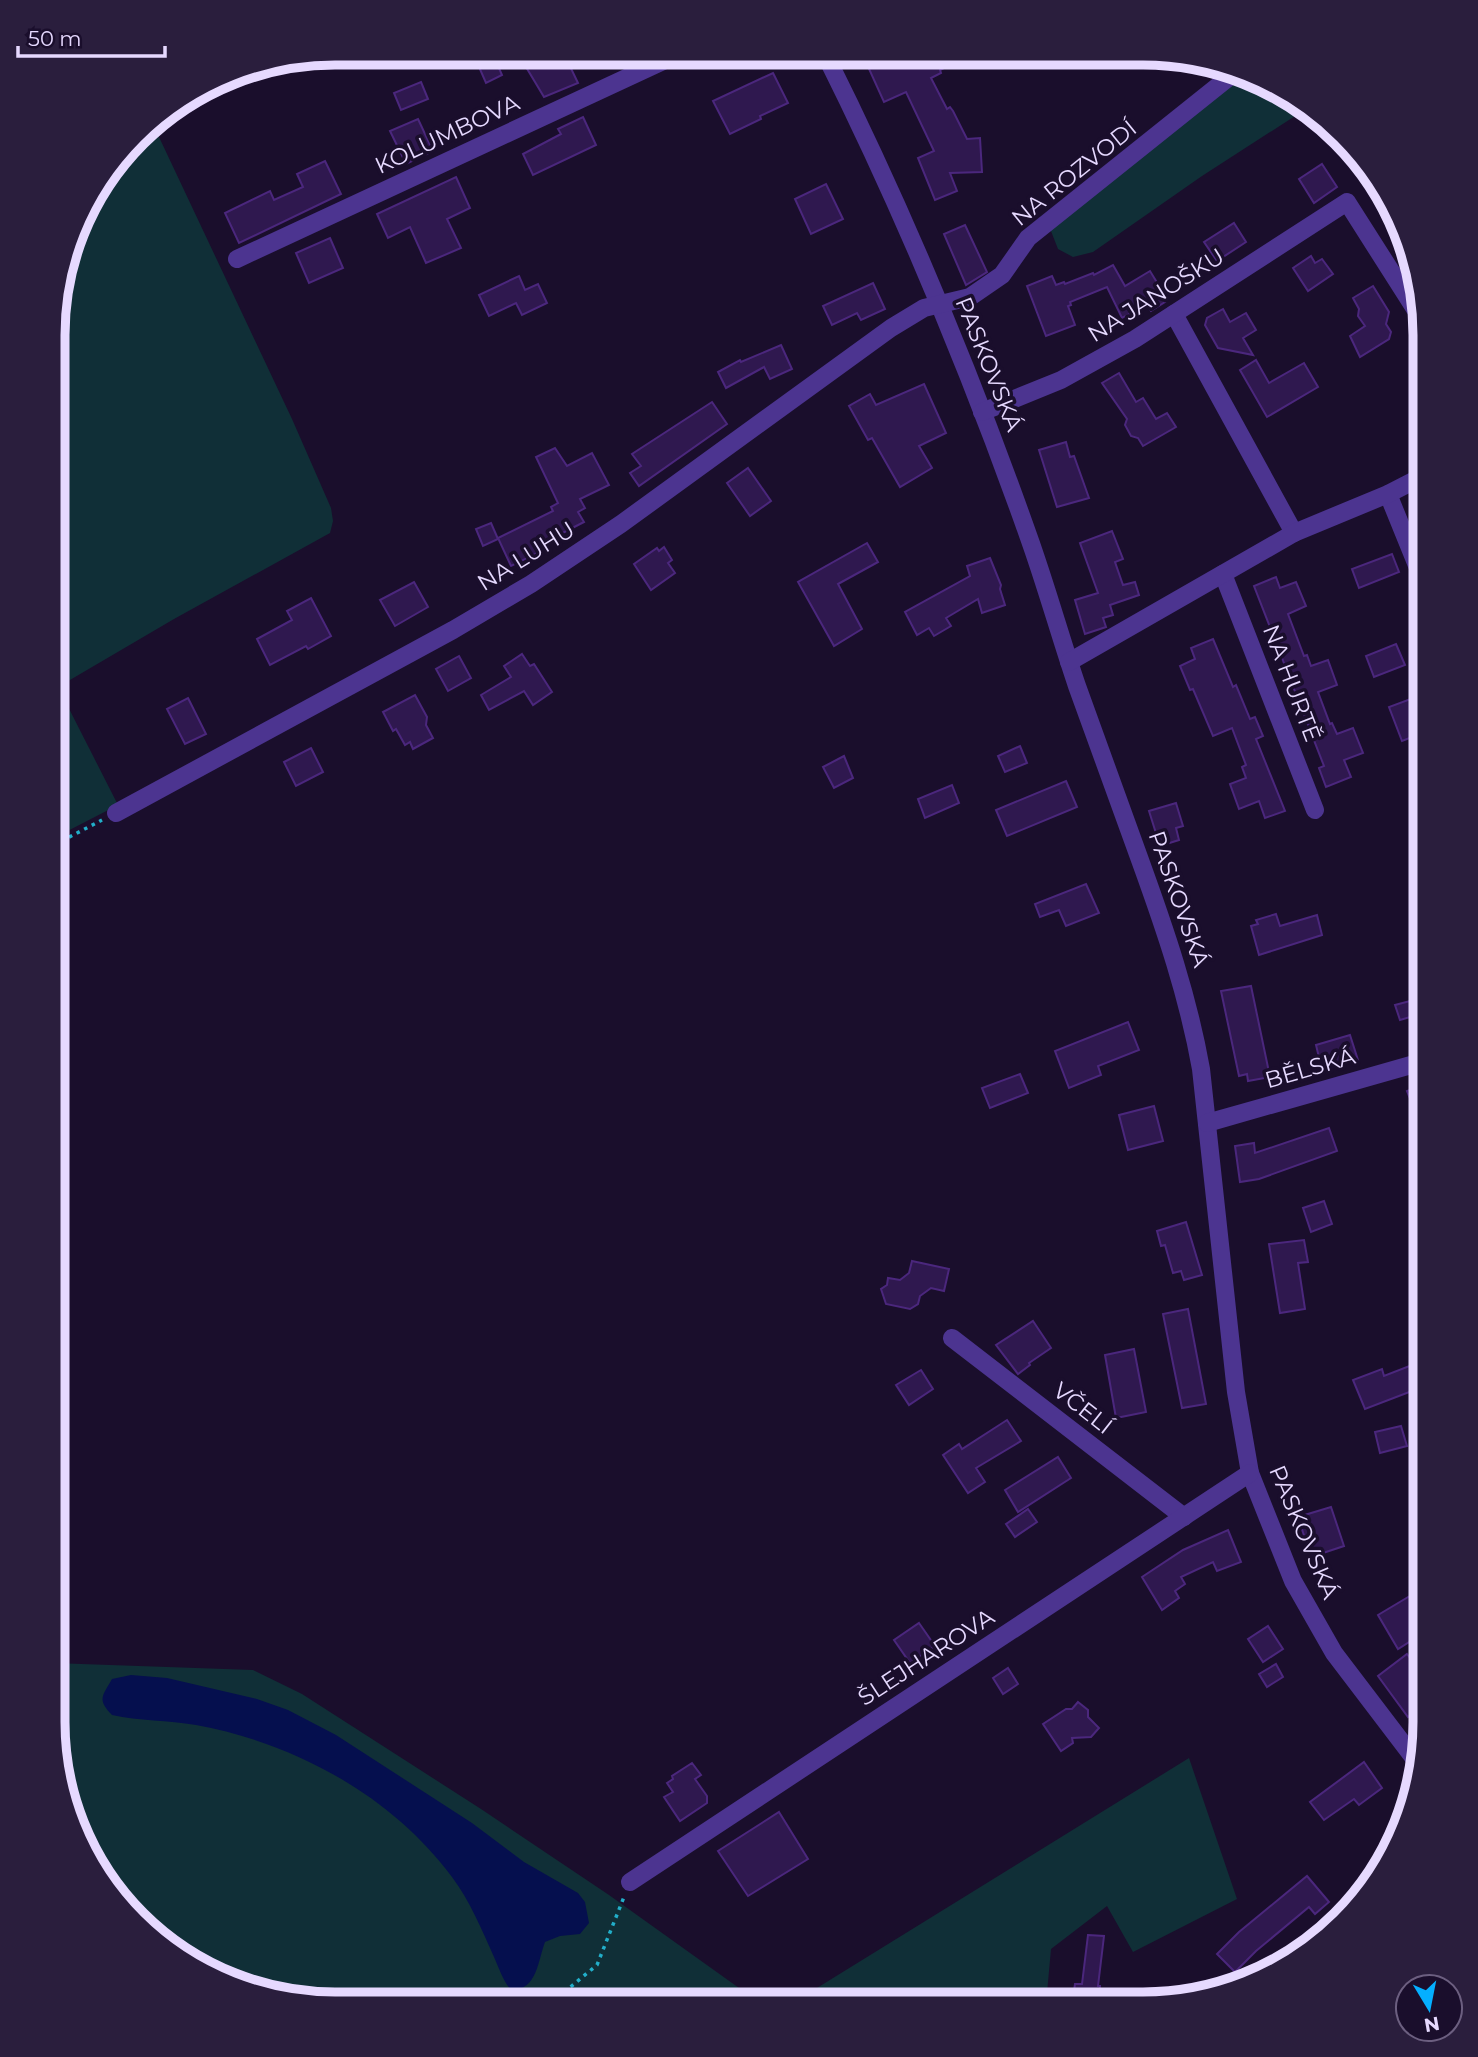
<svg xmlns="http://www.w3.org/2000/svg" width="1478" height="2057" font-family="Montserrat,sans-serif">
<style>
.green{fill:#102f37}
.water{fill:#050f4e}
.building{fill:#2f184f;stroke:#4b277d;stroke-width:2}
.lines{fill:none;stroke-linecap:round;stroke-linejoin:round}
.path{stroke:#22aec9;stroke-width:3.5;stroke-dasharray:3.5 5;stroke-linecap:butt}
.minor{stroke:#4c3490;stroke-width:18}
.labels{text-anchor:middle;stroke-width:7;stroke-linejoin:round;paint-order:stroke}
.street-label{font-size:23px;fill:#e6d9ff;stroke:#1a0e2c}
.rim{fill:none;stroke:#e6d9ff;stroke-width:9}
</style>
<rect width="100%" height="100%" fill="#1a0e2c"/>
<g class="green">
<polygon points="1248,73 1309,107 1202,176 1093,252 1073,257 1058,249 1049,226"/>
<polygon points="155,119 159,137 292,419 331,508 333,521 330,533 174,619 58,687 118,805 54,838 55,297 90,194 149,122"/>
<polygon points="53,1663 253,1670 302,1694 481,1809 609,1895 760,2003 298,2002 177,1957 122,1908 81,1847 53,1723"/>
<polygon points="1189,1758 1237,1899 1133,1952 1107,1906 1051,1949 1046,2004 791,2004"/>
</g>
<path class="water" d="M131 1675 167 1678 257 1699 288 1710 336 1735 472 1823 524 1862 578 1893 585 1902 589 1923 580 1934 560 1936 545 1942C538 1960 537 1991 511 1990 503 1981 499 1968 494 1957 482 1930 470 1901 452 1877 392 1796 295 1743 196 1725 168 1720 139 1721 112 1715 97 1699 102 1697 112 1679Z"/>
<g class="building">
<polygon points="878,54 971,54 940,70 941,73 931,78 947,109 950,107 953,111 967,139 980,138 982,172 950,173 957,191 935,200 918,158 934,151 906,92 884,102 865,60"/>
<polygon points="566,58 578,83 544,97 526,67 554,63"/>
<polygon points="495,59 502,75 486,83 479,67"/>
<polygon points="773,73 788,103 760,116 761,119 730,134 713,101"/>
<polygon points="421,82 428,99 401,110 394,93"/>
<polygon points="583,117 596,145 533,175 523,154 561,134 558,129"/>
<polygon points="418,119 433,151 406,164 390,131"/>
<polygon points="325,161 341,194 239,243 225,213 270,191 274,200 303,187 297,174"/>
<polygon points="1322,164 1337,187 1314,203 1299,179"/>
<polygon points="456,177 470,208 447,219 461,248 426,263 410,227 388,238 377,214"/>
<polygon points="826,184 843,219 811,234 795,199"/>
<polygon points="1234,223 1246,242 1217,261 1204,242"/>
<polygon points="965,225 987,272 966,285 944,234"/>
<polygon points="330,238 343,268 309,283 296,253"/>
<polygon points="1311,256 1315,263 1322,259 1333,274 1308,291 1293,268"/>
<polygon points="1113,265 1125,286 1150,271 1164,294 1161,296 1165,302 1151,311 1147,305 1122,318 1107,287 1070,302 1071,305 1068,306 1075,325 1046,336 1027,286 1052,276 1056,285 1064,282 1065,284 1093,273 1094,275"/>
<polygon points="519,276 525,290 538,284 547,303 522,315 516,303 489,316 479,295"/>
<polygon points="873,283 885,309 861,320 857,313 832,325 823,306"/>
<polygon points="1373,286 1389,312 1386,324 1391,332 1389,339 1360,357 1350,336 1365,326 1358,316 1359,309 1353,298"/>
<polygon points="1223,309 1230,322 1246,313 1256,330 1243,338 1253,355 1218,348 1205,325 1207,318"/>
<polygon points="781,345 792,369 770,379 764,367 726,388 718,372 740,360 741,362"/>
<polygon points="1256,360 1269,383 1304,363 1318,387 1267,417 1240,370"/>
<polygon points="1119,373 1136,402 1143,398 1156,419 1167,413 1176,427 1143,446 1138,438 1131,436 1125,425 1127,419 1102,383"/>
<polygon points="924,384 946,433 919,446 932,468 900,487 872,438 868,440 849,406 870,394 876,405"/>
<polygon points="712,402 727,424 639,486 630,473 641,466 632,454"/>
<polygon points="1066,442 1070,457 1074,456 1089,498 1057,507 1039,450"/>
<polygon points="555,448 567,466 592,453 609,485 580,499 585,508 578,512 584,522 543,543 546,549 511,566 498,538 553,511 551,507 558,503 536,457"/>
<polygon points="748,468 771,501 750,516 727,483"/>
<polygon points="491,523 498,539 483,546 476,529"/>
<polygon points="1112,531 1123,559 1115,562 1123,585 1135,582 1139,595 1110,605 1113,615 1103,618 1106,627 1085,634 1075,600 1098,593 1080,543"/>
<polygon points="867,543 878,562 838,584 862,629 834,646 798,582"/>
<polygon points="664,547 672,560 668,563 675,573 651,590 634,564 657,548 659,551"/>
<polygon points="1392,554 1399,572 1359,588 1352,569"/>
<polygon points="990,558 1001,585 1000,589 1005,605 982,613 978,599 946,618 951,626 934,636 929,628 917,635 905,612 970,576 967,566"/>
<polygon points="1276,577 1280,588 1296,582 1306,606 1288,614 1304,656 1307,655 1311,666 1328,660 1337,685 1318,692 1330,724 1332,723 1337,734 1353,728 1363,753 1344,760 1351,777 1326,787 1319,768 1324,766 1254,586"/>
<polygon points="414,582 428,607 395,626 380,600"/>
<polygon points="311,598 331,636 308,649 306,646 270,665 257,639 292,620 287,611"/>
<polygon points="1213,639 1233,687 1236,685 1250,719 1255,717 1263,736 1256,739 1285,811 1265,818 1259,801 1239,809 1230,784 1246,778 1242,767 1246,765 1232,728 1213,736 1193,689 1190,690 1180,666 1195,659 1191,648"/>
<polygon points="1396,644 1405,665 1374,677 1366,656"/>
<polygon points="522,654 530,666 534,664 552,692 533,705 524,691 489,710 481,695 511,677 504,666"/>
<polygon points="459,656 471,678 448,691 436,669"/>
<polygon points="415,695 427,717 426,725 433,738 413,749 410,742 405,745 396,729 393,731 383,712"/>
<polygon points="1416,697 1425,719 1425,732 1402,741 1389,707"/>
<polygon points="188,698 206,734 185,744 167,709"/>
<polygon points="1020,746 1027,763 1005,772 998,756"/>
<polygon points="311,748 323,772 296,786 284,762"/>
<polygon points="844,756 853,778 834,788 823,767"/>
<polygon points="1066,781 1077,807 1007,836 996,810"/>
<polygon points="952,785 959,803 925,818 918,799"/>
<polygon points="1176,803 1183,826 1176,828 1179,840 1160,846 1149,811"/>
<polygon points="1086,884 1099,913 1066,926 1059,910 1040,917 1035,904"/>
<polygon points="1276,914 1280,926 1317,915 1322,935 1259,955 1251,926 1258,924 1256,920"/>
<polygon points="1251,986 1270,1077 1248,1081 1247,1074 1239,1076 1221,991"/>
<polygon points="1425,997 1425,1050 1420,1051 1410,1017 1400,1020 1395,1005"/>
<polygon points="1128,1022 1139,1050 1098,1066 1101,1075 1069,1088 1055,1051"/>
<polygon points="1350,1035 1358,1060 1322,1070 1316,1045"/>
<polygon points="1020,1074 1028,1093 990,1108 982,1088"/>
<polygon points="1425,1084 1425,1134 1424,1134 1407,1091"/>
<polygon points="1154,1106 1163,1141 1128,1150 1119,1115"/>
<polygon points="1329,1128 1337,1151 1259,1179 1240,1182 1235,1146 1254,1143 1255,1153"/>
<polygon points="1324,1201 1332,1224 1311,1232 1303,1208"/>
<polygon points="1186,1222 1202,1275 1184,1280 1181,1271 1173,1273 1165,1245 1161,1246 1157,1231"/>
<polygon points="1304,1240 1308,1262 1298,1263 1305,1309 1280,1313 1269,1244"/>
<polygon points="912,1261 949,1269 944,1291 931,1288 920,1296 918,1304 910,1309 886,1304 881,1289 887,1285 888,1278 900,1280 909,1273"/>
<polygon points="1188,1309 1206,1404 1182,1408 1163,1314"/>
<polygon points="1033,1321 1051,1348 1029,1363 1030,1365 1018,1374 996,1345"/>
<polygon points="1134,1349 1146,1412 1116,1418 1105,1355"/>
<polygon points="1425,1360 1425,1386 1365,1409 1353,1380 1382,1369 1384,1376"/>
<polygon points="921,1370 933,1389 909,1405 896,1385"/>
<polygon points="1007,1420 1021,1441 976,1468 985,1482 968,1493 943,1455 959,1444 962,1449"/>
<polygon points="1401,1426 1407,1446 1380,1453 1375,1432"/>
<polygon points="1058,1457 1071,1478 1018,1512 1005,1490"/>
<polygon points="1331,1507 1344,1546 1311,1557 1298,1517"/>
<polygon points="1028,1509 1037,1522 1015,1537 1006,1524"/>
<polygon points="1228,1530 1241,1562 1217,1571 1213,1562 1181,1577 1185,1584 1175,1591 1179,1598 1162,1610 1142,1577 1183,1550"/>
<polygon points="1425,1587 1425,1632 1398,1649 1378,1615"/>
<polygon points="919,1623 935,1646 910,1663 894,1640"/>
<polygon points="1268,1626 1283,1649 1263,1662 1248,1639"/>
<polygon points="1407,1654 1425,1678 1425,1704 1408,1717 1378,1676"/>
<polygon points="1276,1664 1283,1677 1267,1687 1259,1674"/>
<polygon points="1008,1668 1018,1684 1003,1694 993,1678"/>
<polygon points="1078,1702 1088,1710 1088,1717 1099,1728 1091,1737 1072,1738 1073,1743 1061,1751 1043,1724 1066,1709 1072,1709"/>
<polygon points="1364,1762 1382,1788 1359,1805 1354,1799 1324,1820 1310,1802"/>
<polygon points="692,1763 701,1775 695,1779 707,1796 707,1803 680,1821 664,1797 673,1792 667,1783 673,1779 672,1776"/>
<polygon points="779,1812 808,1859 748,1896 718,1851"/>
<polygon points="1307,1876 1329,1902 1315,1914 1309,1907 1256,1951 1235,1972 1217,1954 1239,1932"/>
<polygon points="1088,1935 1104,1936 1098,1986 1100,1986 1099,2004 1072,2004 1075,1984 1082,1984"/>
</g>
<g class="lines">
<g class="path">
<polyline points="54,845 102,820"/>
<polyline points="551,2003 597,1965 624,1897"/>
</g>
<g class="minor">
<path d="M825 54C903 210 970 371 1028 535 1046 585 1060 636 1077 686 1098 744 1119 802 1140 860 1165 929 1188 996 1201 1069L1236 1392 1250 1473 1293 1581 1334 1653 1420 1766"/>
<polyline points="237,259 678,54"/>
<polyline points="1174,314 1294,533"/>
<polyline points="982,412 1061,380 1135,339 1347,202 1422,320"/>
<polyline points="1388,494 1425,585"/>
<polyline points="1223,574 1315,810"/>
<polyline points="1069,662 1294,533 1388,494 1425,475"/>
<polyline points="116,813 453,630 531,584 621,524 891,328 924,308 970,297 1002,275 1028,238 1238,70"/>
<polyline points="1207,1123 1425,1061"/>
<polyline points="952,1338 1184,1517"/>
<polyline points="630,1882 1250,1473"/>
</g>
</g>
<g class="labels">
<g class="street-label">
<text transform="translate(447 134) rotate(-25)" y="8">KOLUMBOVA</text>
<text transform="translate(1074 173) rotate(-39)" y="8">NA ROZVODÍ</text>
<text transform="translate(1156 295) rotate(-32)" y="8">NA JANOŠKU</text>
<text transform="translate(989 364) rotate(68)" y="8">PASKOVSKÁ</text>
<text transform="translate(526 556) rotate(-32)" y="8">NA LUHU</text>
<text transform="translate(1292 683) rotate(69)" y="8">NA HURTĚ</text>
<text transform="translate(1179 899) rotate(71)" y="8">PASKOVSKÁ</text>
<text transform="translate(1310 1068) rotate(-16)" y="8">BĚLSKÁ</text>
<text transform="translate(1083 1408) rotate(38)" y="8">VČELÍ</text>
<text transform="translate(1304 1532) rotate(67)" y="8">PASKOVSKÁ</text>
<text transform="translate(926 1657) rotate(-33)" y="8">ŠLEJHAROVA</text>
</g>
</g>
<path d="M0 0H1478V2057H0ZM335 65H1143A270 270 0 0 1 1413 335V1722A270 270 0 0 1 1143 1992H335A270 270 0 0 1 65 1722V335A270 270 0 0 1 335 65Z" fill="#2a1e3d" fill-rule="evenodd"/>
<path class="rim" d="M335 65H1143A270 270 0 0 1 1413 335V1722A270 270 0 0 1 1143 1992H335A270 270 0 0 1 65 1722V335A270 270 0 0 1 335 65Z"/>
<g transform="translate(1429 2008) rotate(170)"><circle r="33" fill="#1a0e2c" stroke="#6c5f80" stroke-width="2"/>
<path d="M0-5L12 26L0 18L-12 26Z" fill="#05afff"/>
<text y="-10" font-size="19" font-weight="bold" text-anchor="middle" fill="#e6d9ff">N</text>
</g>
<path d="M18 46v10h147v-10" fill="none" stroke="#e6d9ff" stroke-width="3.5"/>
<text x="28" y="46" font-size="21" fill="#e6d9ff" stroke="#1a0e2c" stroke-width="5" paint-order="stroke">50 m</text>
</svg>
